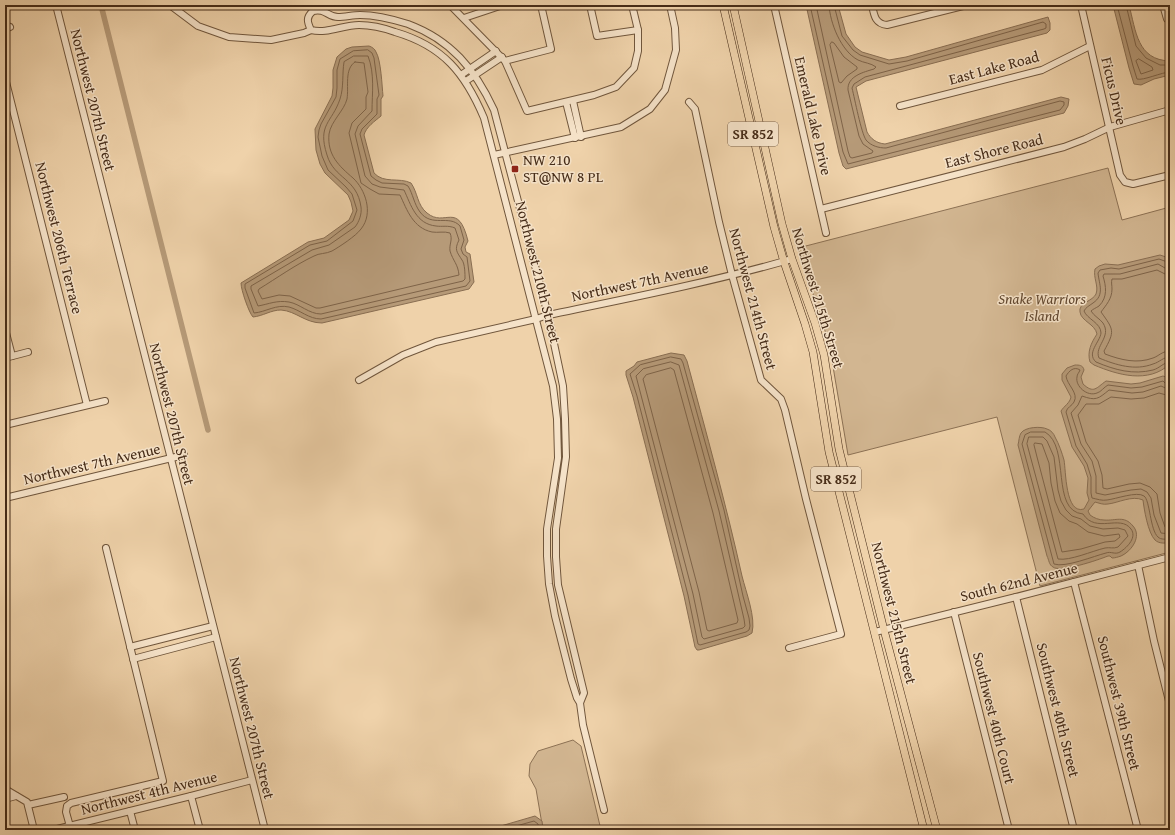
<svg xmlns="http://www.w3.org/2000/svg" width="1175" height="835" font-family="'Gentium Book Plus',serif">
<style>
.green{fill:#d2b691;stroke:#8c7154}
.water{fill:#b69a78;stroke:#896e52}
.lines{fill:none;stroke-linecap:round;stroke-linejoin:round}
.shore{stroke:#7e6348;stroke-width:1}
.canal{stroke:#b69a78;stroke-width:5.5}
.minor-casing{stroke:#70563c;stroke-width:8}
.major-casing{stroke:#462c18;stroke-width:8}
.minor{stroke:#f5e2c8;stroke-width:6}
.major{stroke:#efd2aa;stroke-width:7}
.poi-dot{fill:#8f2418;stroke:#f5e2c8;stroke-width:1.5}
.labels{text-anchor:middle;stroke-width:3;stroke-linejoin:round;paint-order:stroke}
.shield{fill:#f5e2c8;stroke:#7a634d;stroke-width:1}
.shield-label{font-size:14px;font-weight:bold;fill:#462c18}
.street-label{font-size:15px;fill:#462c18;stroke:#f5e2c8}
.poi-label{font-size:15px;fill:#462c18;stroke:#f5e2c8;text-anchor:start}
.park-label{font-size:15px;font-style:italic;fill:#624830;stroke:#f5e2c8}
</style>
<rect width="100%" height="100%" fill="#efd2aa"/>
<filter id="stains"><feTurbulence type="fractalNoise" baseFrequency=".005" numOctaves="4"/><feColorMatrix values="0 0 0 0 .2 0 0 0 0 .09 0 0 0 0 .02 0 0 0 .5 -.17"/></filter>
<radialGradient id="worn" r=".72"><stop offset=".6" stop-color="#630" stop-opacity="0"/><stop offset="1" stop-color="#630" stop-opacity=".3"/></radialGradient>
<g class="green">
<polygon points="1108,168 1122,220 1170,207 1170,552 1040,586 997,417 848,455 829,343 798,248"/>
<polygon points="573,740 581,746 601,830 543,830 536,789 529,776 530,764 538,751"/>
</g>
<g class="water">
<path d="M806 5H838L846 34 855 47 862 52 889 60 906 57 1048 17 1050 23V30L1047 33 866 81 856 87 867 132C871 139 876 143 885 144L1061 97 1069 99 1068 106 1064 113 846 169 843 166 839 153Z"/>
<path d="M1113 5H1129C1136 31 1137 60 1170 61V75L1154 79 1141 85 1134 84 1129 68Z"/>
<path d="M369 46C372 47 375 49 376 52 381 60 382 86 383 96L381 99V116C375 121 366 127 364 135L374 173C384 184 399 177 411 183 418 193 417 205 427 213 445 228 458 200 468 241L465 247 466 252 470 254 474 282 469 289 322 323C305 323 296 311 281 310 271 310 263 316 253 317 249 313 241 290 241 283L308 242 324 238 349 220 353 211 351 202 348 195 325 173 320 164 316 150 315 129 332 96 333 88V70L337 57 346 49 352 47Z"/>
<path d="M1160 255 1166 257 1170 261V364C1148 384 1118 375 1094 365L1090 362C1087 352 1091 343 1097 334 1095 324 1081 321 1080 312 1078 303 1093 301 1096 294 1099 286 1093 278 1095 269L1099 266 1105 264 1118 265Z"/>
<path d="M671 353 684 355 687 361C706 432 726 504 742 576 746 592 756 618 752 633L747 636 699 650H697L695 647 684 596 633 397 626 375V371L634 366 637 362Z"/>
<path d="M1075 365C1079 365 1083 365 1084 370L1081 377 1083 384C1094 394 1096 388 1106 381L1131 384 1140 383 1163 376 1166 377 1170 388V543C1165 543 1159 544 1155 540 1148 533 1144 509 1143 500 1132 495 1118 503 1108 504 1103 505 1099 503 1095 502L1088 511 1090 515C1094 518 1099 520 1104 520 1116 521 1124 515 1133 526 1142 536 1132 551 1121 556 1118 557 1115 558 1112 558L1110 556H1108C1098 560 1060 573 1053 567 1049 565 1049 560 1047 556L1018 445C1019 441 1019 436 1021 433 1025 427 1041 426 1047 429 1051 430 1054 434 1055 437 1059 444 1062 453 1064 460 1066 470 1065 515 1084 509L1089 500 1087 493 1088 478 1084 466 1072 447 1061 411C1064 406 1070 403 1071 397L1062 380V374L1067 368Z"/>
<polygon points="535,816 542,821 543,830 473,830 494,828"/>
</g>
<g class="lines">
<g class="shore">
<path d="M810 5 843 152 848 164 1060 110 1064 105V102L1060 101 886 148C879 148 871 146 866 140 861 132 855 100 852 88L854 84 865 77 1044 29 1046 28V24L1043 22 907 61 889 64 860 55 853 50 842 36 834 5"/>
<path d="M816 5 848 151 850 157 852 158 872 153 873 151 863 144 859 136 848 90C847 76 864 72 874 69L876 67C871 63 864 63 858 60 841 51 830 23 829 5"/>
<path d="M1117 5 1133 66 1137 79C1143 81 1162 72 1170 72"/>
<polyline points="1126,5 1136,46 1146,58 1160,65 1170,65"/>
<polygon points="832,42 834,43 844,57 857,67 857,69 847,76 841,83 839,82 830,45"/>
<path d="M368 50 372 53 374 58 379 95 377 99V114L362 129 360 134 371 176 376 180 382 183 404 184 408 186C413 194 414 204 420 212 432 228 449 214 460 226L464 240 461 249 463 254 467 257 470 281 466 286 321 319C309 319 300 310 289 307 276 304 266 312 254 313L245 288V284L310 245 327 241 353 221 357 210 352 194 346 187 328 170 322 156 318 137 319 130 321 124 336 97 337 88V70L340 59 353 51Z"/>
<path d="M354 56H368C375 74 372 94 372 111L358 126 355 134 365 176 372 184 380 187 404 190C411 205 416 224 436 226 442 227 448 225 455 228L459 240C454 250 457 252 462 260 465 264 465 274 465 279L463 281 321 314C309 314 300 304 289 302 277 300 269 304 258 306L251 289V286L312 250 329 245 355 227C359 222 362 214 361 207 357 178 334 179 327 155 317 124 332 123 340 99 344 87 342 74 344 62Z"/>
<polygon points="1139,59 1152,67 1153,70 1141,74 1136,61"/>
<path d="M355 62 364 63 368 92 366 97V109L352 123 349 133 361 183 370 189 379 194 400 195C407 210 413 228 432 232 438 233 444 231 450 233 453 240 449 244 450 251 453 261 458 264 459 275L320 308H316L290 296 279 295 262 299 258 291 259 289C277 278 295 265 314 256 319 253 326 254 332 251 339 247 356 236 361 229 374 213 365 189 353 178 339 166 327 155 329 134 331 121 344 111 347 99 349 87 344 69 355 62Z"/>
<path d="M1170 263 1159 259 1119 269 1111 268 1100 270 1098 273C1099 284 1105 295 1093 303 1089 306 1086 307 1084 311 1087 319 1101 323 1101 333 1100 342 1086 353 1096 362 1115 370 1133 375 1153 370 1160 368 1164 362 1170 362"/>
<path d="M1170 268H1165L1158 264 1120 274H1104L1103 276C1106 286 1108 297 1099 306 1096 308 1093 309 1091 311 1094 316 1100 319 1103 323 1112 337 1094 346 1099 358 1116 365 1135 371 1153 364 1160 362 1163 357 1170 357"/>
<path d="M1170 274H1165L1157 270 1122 279H1112C1111 283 1112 285 1112 289 1112 299 1106 305 1101 312 1114 330 1115 331 1104 351L1105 354C1121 360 1137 364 1153 358 1159 356 1162 351 1170 351"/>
<polygon points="671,357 681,359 683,363 724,510 743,596 749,618 750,626 749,630 746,632 700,645 698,644 688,595 637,396 630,374 640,365"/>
<polygon points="671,362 679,365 719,511 744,619 745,626 743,628 704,639 702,637 693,594 636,376 643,369"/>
<polygon points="671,368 674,370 713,513 738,620 737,623 709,631 707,630 699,592 643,379 646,375"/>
<path d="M1170 385 1166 384 1163 381 1142 387 1131 388 1108 385C1104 387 1101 392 1097 393 1087 397 1075 386 1077 377 1077 374 1079 373 1080 370 1074 366 1069 371 1066 376 1067 385 1079 393 1074 402 1072 406 1067 407 1066 412L1076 446 1087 464 1091 477V493L1092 498C1097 499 1102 501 1107 500 1116 499 1137 491 1144 496 1150 500 1150 530 1158 537 1161 540 1166 539 1170 539"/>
<path d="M1170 390 1161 386 1143 392 1132 393 1109 390C1098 399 1096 401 1082 396L1078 405 1071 413 1081 444 1092 461 1096 476V493L1105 495 1131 490 1141 489 1147 492 1151 498 1154 515 1161 533 1170 534"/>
<polyline points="1170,396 1159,393 1144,398 1131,399 1111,397 1099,404 1086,404 1078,415 1086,442 1098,461 1102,475 1103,488 1107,489 1129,484 1140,483 1150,487 1157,494 1160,513 1165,527 1170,528"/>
<path d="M1031 432H1045C1071 447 1050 511 1083 514 1096 534 1120 514 1131 529 1137 537 1128 547 1120 552 1115 555 1111 551 1106 553 1094 556 1065 568 1054 564L1022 444 1025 435Z"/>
<path d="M1029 437H1043L1047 441 1054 457 1058 490 1061 501 1066 510 1072 516 1081 519 1090 526 1103 529 1118 528 1125 530 1128 536 1118 547C1113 549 1110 547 1105 548 1092 551 1070 561 1058 559L1027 444Z"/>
<polygon points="1035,443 1042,444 1049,463 1051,483 1055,501 1060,513 1069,521 1077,524 1088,532 1104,536 1119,534 1120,537 1115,541 1105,542 1081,549 1062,552 1037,457 1034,445"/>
<polyline points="502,830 534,821 538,824 539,830"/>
</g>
<polyline class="canal" points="101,5 208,430"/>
<g class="minor-casing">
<g id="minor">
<polyline points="56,5 265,830"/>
<polyline points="170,5 198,26 229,37 271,40 304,33 311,30"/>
<polyline points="456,5 452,7 505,61 527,111 594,95 616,87 634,68 638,51 638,30 632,5"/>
<polyline points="590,5 597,36 638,30"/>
<polyline points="774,5 826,233"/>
<path d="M872 5C874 15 875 24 887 25L967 5"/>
<polyline points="1081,5 1120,175 1125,182 1133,184 1170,175"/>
<polyline points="1163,5 1167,19 1170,22"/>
<polyline points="464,18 503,5"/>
<polyline points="5,29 10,27"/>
<polyline points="505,61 551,49 541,5"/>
<polyline points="461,75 496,51"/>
<polyline points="5,78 87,405"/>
<polyline points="466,81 502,57"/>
<polyline points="573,101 581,137"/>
<polyline points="566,102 575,138"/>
<polyline points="689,102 695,109 719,222 732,275 761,380 781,399 785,410 806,499 841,634 789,648"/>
<polyline points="900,106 1042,70 1090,46"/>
<polyline points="494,155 621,127 650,109 665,90 676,50 675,28 670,5"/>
<polyline points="821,209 1064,147 1085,139 1110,127 1170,110"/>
<polyline points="5,329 12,356"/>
<polyline points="5,358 28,352"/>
<path d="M359 380 403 355 436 342 536 319 548 315C630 298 712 282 792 259"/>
<polyline points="5,425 105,401"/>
<polyline points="5,498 184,455"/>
<polyline points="1138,565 1154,641 1170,705"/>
<polyline points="1074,582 1138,830"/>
<polyline points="1016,597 1074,830"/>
<polyline points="954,612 1009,830"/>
<polyline points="875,632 1016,597 1170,557"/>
<polyline points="130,647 213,626"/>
<polyline points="133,659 216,637"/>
<path d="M580 703 584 693 558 585 556 557V529L566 457 565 419 563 386 548 315 494 110C475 69 451 40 408 24 392 19 376 15 360 15 353 15 345 17 338 17 328 17 325 8 313 11 306 17 307 22 311 30 327 34 343 25 359 25 371 25 384 28 395 32 443 46 465 73 484 118L553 386 557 419 558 458 547 529V556L549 584 555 616 571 679 577 698 580 703 583 725 604 810"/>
<polyline points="5,789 27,802 34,830"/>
<polyline points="191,796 200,830"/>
<polyline points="5,799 16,796"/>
<polyline points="28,805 64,797"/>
<polyline points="130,811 135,830"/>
<polyline points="53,830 191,796 252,780"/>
<polyline points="71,830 66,812 67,806 71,803 163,781 106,548"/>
</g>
</g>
<g class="major-casing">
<g id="major">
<polyline points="723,5 774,227 784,262 805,324 813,352 829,452 924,830"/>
<polyline points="733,5 782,224 792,259 815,323 824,355 839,449 884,630 937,830"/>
</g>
</g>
<use href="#minor" class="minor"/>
<use href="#major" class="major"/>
</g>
<rect class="poi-dot" x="511" y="165" width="8" height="8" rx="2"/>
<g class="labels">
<g class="shield">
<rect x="728" y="122" width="50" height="24" rx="3"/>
<rect x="811" y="467" width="50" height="24" rx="3"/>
</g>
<g class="shield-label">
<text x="753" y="139">SR 852</text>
<text x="836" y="484">SR 852</text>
</g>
<g class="street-label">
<text transform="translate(994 68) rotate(-15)" y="5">East Lake Road</text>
<text transform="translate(1114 91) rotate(77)" y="5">Ficus Drive</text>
<text transform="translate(93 100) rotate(76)" y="5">Northwest 207th Street</text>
<text transform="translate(813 116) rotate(77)" y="5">Emerald Lake Drive</text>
<text transform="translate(994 151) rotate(-14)" y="5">East Shore Road</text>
<text transform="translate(59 238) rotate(76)" y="5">Northwest 206th Terrace</text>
<text transform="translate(538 272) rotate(76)" y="5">Northwest 210th Street</text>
<text transform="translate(640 282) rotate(-12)" y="5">Northwest 7th Avenue</text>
<text transform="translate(818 298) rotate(73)" y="5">Northwest 215th Street</text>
<text transform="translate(753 299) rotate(75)" y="5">Northwest 214th Street</text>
<text transform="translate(172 414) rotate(76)" y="5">Northwest 207th Street</text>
<text transform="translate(92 464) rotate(-13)" y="5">Northwest 7th Avenue</text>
<text transform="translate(1019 582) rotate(-14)" y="5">South 62nd Avenue</text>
<text transform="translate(894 613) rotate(76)" y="5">Northwest 215th Street</text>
<text transform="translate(1119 703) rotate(76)" y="5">Southwest 39th Street</text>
<text transform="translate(1058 710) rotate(76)" y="5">Southwest 40th Street</text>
<text transform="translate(994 718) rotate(76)" y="5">Southwest 40th Court</text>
<text transform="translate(252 728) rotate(76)" y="5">Northwest 207th Street</text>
<text transform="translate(149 793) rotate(-14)" y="5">Northwest 4th Avenue</text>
</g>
<g class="poi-label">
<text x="523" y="165">NW 210<tspan x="523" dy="17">ST@NW 8 PL</tspan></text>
</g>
<g class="park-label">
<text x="1042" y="304">Snake Warriors<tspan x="1042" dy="17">Island</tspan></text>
</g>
</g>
<rect width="1175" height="835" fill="none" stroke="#efd2aa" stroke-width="20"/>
<rect x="6" y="6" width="1163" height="823" fill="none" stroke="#462c18" stroke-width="2"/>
<rect x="10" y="10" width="1155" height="815" fill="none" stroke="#462c18"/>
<rect width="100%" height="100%" filter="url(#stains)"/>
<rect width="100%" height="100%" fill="url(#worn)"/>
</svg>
